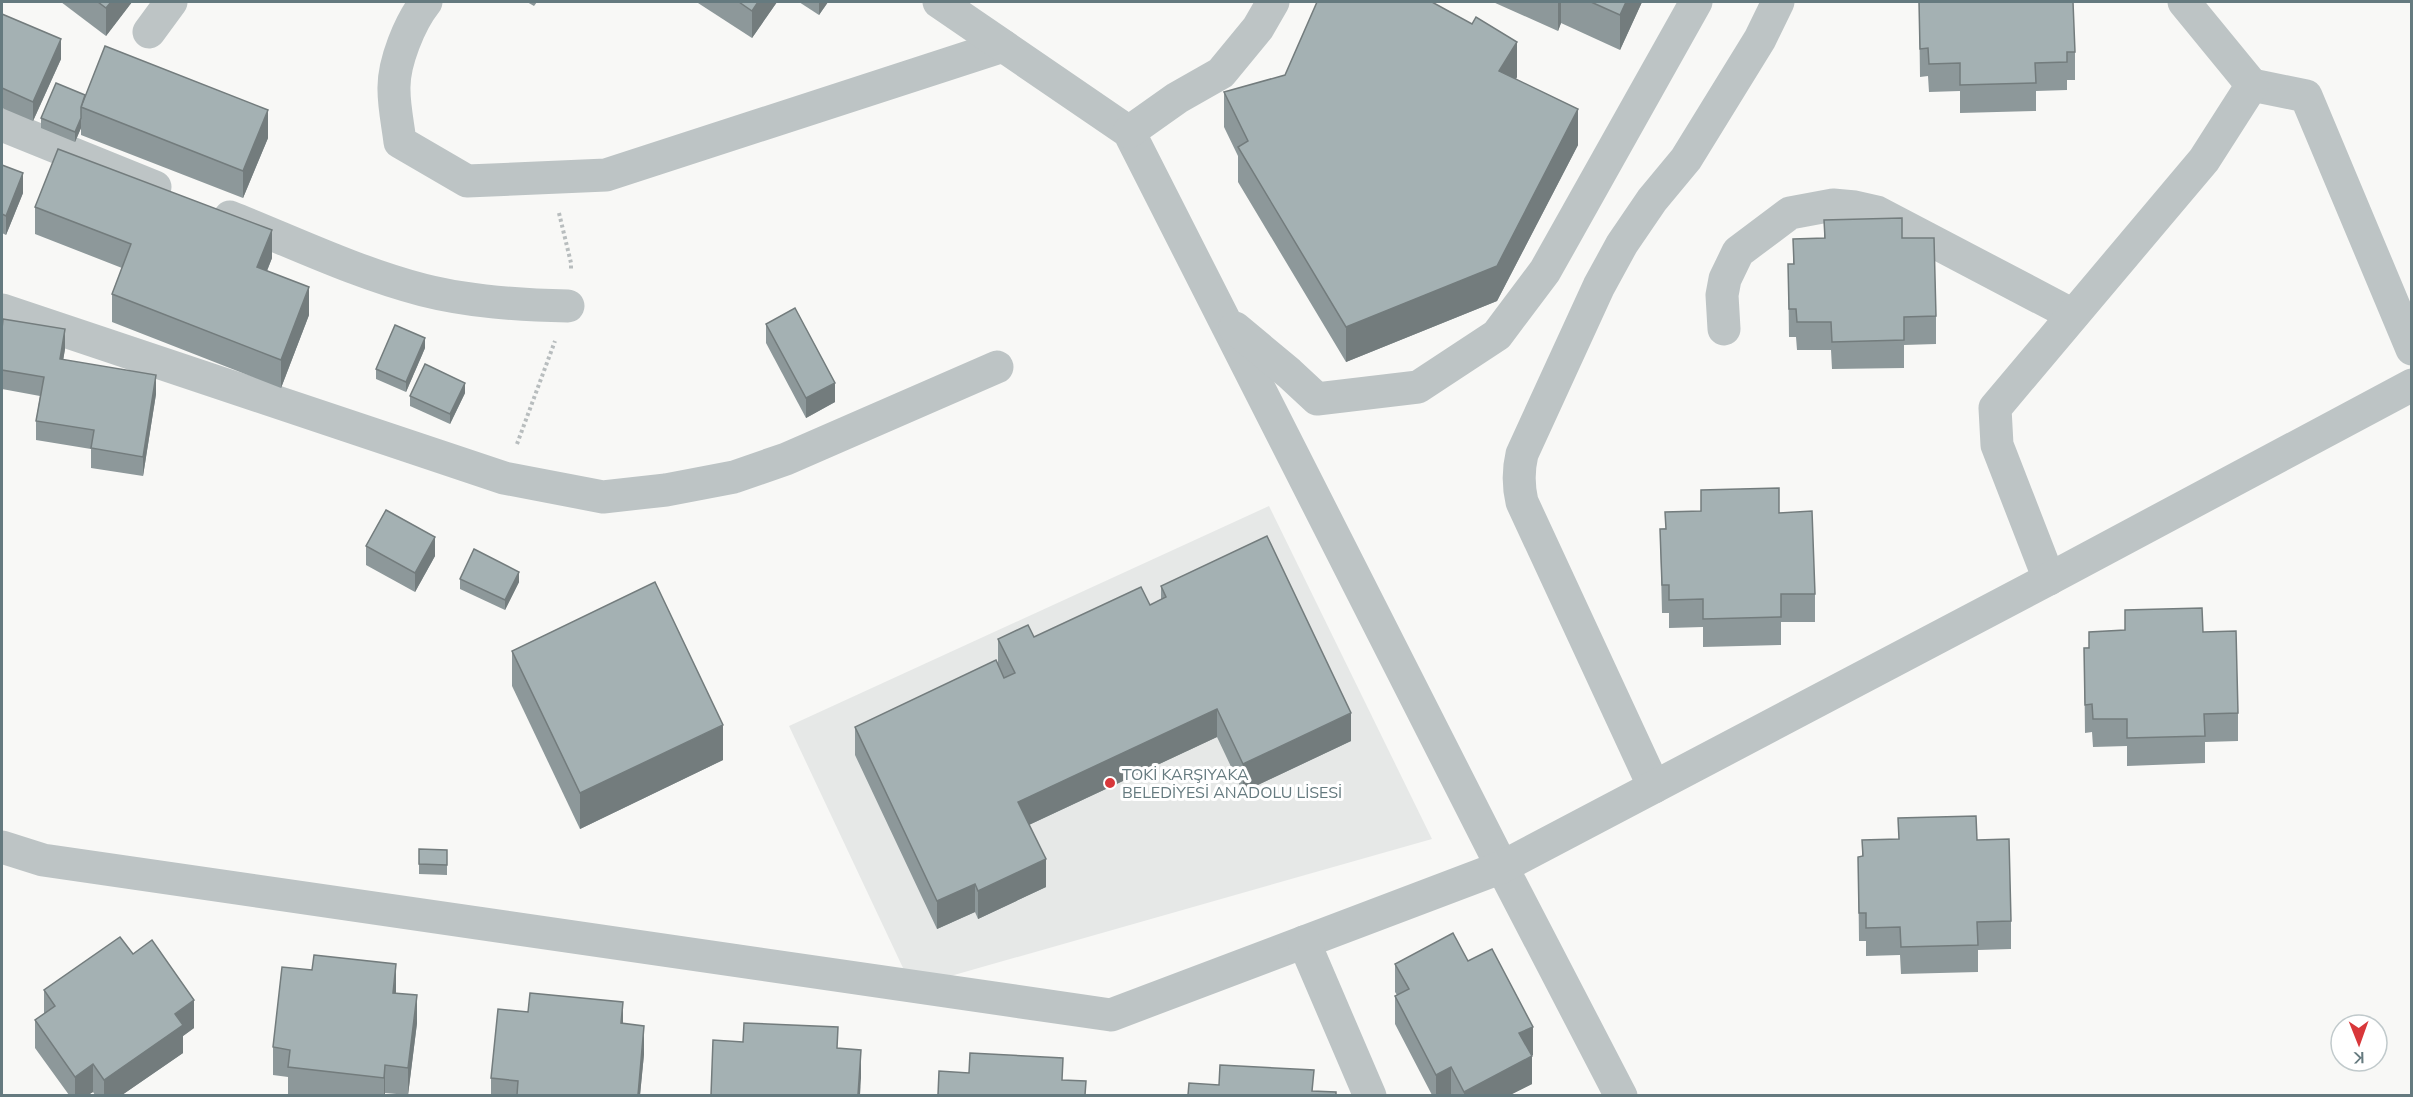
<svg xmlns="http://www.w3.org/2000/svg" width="2413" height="1097" font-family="'Nunito Sans',sans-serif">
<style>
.built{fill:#e6e8e7}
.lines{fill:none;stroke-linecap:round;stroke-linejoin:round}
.path{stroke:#b8bdbe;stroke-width:4;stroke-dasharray:3 3;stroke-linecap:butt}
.minor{stroke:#bdc4c5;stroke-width:33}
.wall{fill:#8d989a}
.shaded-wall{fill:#737c7d}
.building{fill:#a4b1b3;stroke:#737c7d;stroke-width:1.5}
.poi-dot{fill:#d8373a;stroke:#fff;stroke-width:2}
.labels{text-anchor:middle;stroke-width:6;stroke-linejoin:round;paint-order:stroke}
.poi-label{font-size:16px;fill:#657a7f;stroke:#fff;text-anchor:start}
</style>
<rect width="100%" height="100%" fill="#f8f8f6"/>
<polygon class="built" points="1269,506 1432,839 912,987 789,726"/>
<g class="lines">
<g class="path">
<polyline points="559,213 571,263 571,270"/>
<polyline points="517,444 555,341"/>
</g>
<g class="minor">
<path d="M426 2C410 22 393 63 394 90 394 107 398 125 400 142L467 181 606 175 1003 46"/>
<polyline points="939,2 1129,132 1502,867 1621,1096"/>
<polyline points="149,32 171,2"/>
<polyline points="2252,85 2306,96 2412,349"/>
<polyline points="2,125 155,187"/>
<polyline points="1129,132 1177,98 1221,73 1258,28 1273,2"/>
<path d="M230 217C293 242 357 273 423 290 470 302 519 305 568 306"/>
<polyline points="2,310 504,478 603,497 666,490 734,477 786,459 997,367"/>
<polyline points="1235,328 1289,373 1317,399 1418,387 1497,335 1545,271 1696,2"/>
<polyline points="1724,329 1722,295 1725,279 1738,252 1790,213 1833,205 1855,207 1877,212 2073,315"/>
<polyline points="2049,579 1997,445 1995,408 2204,160 2252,85 2184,2"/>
<path d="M1654 787 1522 502C1518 485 1518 471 1522 454L1599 286 1622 244 1652 200 1686 159 1760 39 1778 2"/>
<polyline points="2,847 43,860 1111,1015 1502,867 2049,579 2412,385"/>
<polyline points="1304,942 1370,1096"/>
</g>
</g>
<g class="wall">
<polygon points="61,2 132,2 106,36"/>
<polygon points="527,2 537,2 534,6"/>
<polygon points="698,2 777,2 752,38 698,3"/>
<polygon points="799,2 828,2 819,15"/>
<polygon points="1493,2 1642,2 1620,50 1561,23 1558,31"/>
<polygon points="1919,2 2075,52 2075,80 2067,80 2067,90 2036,91 2036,111 1960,113 1960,91 1929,92 1928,76 1920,77"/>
<polygon points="2,14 61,59 33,121 2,108"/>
<polygon points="1517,77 1516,79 1578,145 1497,301 1346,362 1238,182 1238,156 1224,127 1224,92"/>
<polygon points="85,95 268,138 243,198 81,135 81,128 75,142 41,128 41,118"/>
<polygon points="2,165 23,193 6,235 2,233"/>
<polygon points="35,207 272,258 267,271 309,315 281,388 112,322 112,294 122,268 35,234"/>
<polygon points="1824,220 1902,238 1936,316 1936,344 1904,345 1904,368 1832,369 1831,350 1797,350 1796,337 1789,337 1788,264 1793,264 1793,239 1824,238"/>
<polygon points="766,324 835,402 806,418 766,343"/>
<polygon points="2,329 65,349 63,360 156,394 143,476 91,468 91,449 36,440 36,421 40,396 2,389"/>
<polygon points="425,348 406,392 376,379 376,369"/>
<polygon points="465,393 450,424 410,406 410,396"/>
<polygon points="1779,513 1815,594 1815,622 1781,622 1781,645 1703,647 1703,627 1669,628 1669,613 1662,613 1660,529"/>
<polygon points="366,546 435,556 415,592 366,565"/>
<polygon points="460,579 519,582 505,610 460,589"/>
<polygon points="1161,586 1351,741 1243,792 1217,737 1029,825 1046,887 978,919 975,912 937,929 855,755 855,727 998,666 998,639 1034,637 1150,605 1161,599"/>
<polygon points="2203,632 2238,713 2238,741 2205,742 2205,763 2127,766 2127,746 2093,747 2092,732 2085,733 2084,648"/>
<polygon points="512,651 723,760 580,829 512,686"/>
<polygon points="1862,840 1977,840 2011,921 2011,949 1978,950 1978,972 1901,974 1900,955 1866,956 1866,941 1859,941 1858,857 1862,856"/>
<polygon points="419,849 447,860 447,875 419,874"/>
<polygon points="133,954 194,1028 183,1036 183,1053 122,1095 95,1095 93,1092 88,1095 69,1095 35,1048 35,1020 44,1014 44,990"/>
<polygon points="1468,961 1533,1055 1531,1055 1532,1084 1510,1095 1432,1095 1395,1024 1395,996 1397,995 1395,992 1395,964"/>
<polygon points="396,993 417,1023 408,1095 385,1093 385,1095 288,1095 288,1077 273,1075 273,1047"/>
<polygon points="623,1023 644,1054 640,1095 491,1095 491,1078"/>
</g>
<g class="shaded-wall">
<polygon points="111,2 132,2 106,36 106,8"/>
<polygon points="758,2 777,2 752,38 752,11"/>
<polygon points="819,2 828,2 819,15"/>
<polygon points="1558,2 1561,2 1561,23 1558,31"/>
<polygon points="1626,2 1642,2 1620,50 1620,15"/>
<polygon points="61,39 61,59 33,121 33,102"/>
<polygon points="1517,42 1517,77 1499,107 1499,71"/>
<polygon points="1578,109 1578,145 1497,301 1346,362 1346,327"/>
<polygon points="268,110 268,138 243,198 243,171"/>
<polygon points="81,118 81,128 75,142 75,132"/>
<polygon points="23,173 23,193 6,235 6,216"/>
<polygon points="272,230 272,258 257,295 257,267"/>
<polygon points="309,287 309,315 281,388 281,360"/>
<polygon points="65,329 65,349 60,379 60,359"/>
<polygon points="425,338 425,348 406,392 406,382"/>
<polygon points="156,375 156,394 143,476 143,457"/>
<polygon points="465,383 465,393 450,424 450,414"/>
<polygon points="835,383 835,402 806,418 806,398"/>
<polygon points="435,537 435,556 415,592 415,573"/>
<polygon points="519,572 519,582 505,610 505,600"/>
<polygon points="1217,709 1217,737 1018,830 1018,802"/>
<polygon points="1351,713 1351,741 1243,792 1243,764"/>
<polygon points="723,725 723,760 580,829 580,793"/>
<polygon points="1046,859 1046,887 978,919 978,891"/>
<polygon points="975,884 975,912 937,929 937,901"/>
<polygon points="396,964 396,992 393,1021 393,993"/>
<polygon points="417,995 417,1023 408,1095 408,1068"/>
<polygon points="194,1000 194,1028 183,1036 183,1053 122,1095 104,1095 104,1080 175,1014"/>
<polygon points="623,1002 623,1030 621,1023"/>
<polygon points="644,1026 644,1054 640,1095 638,1095"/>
<polygon points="1533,1027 1533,1055 1519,1061 1519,1033"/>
<polygon points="861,1050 861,1078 860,1095 858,1095"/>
<polygon points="1532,1056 1532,1084 1510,1095 1464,1095 1464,1092"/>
<polygon points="93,1064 93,1092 88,1095 75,1095 75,1077"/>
<polygon points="385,1065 385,1095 384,1095 384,1078"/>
<polygon points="1451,1067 1451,1095 1436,1095 1436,1075"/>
</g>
<g class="building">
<polygon points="98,2 111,2 106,8"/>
<polygon points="739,2 758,2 752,11"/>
<polygon points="1317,2 1432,2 1472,24 1476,17 1517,42 1499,71 1578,109 1497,266 1346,327 1238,147 1248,141 1224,92 1285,75"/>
<polygon points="1591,2 1626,2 1620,15"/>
<polygon points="1919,2 2073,2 2075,52 2067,52 2067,62 2035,63 2036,83 1960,85 1960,63 1929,64 1928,48 1920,49"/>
<polygon points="2,14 61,39 33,102 2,88"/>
<polygon points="105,46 268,110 243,171 81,107"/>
<polygon points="56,83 85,95 81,107 81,118 75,132 41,118"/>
<polygon points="58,149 272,230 257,267 309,287 281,360 112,294 131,244 35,207"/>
<polygon points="2,165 23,173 6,216 2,214"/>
<polygon points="1902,218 1902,238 1934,238 1936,316 1904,317 1904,340 1832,342 1831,322 1797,322 1796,309 1789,309 1788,264 1794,264 1793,239 1825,238 1824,220"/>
<polygon points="795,308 835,383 806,398 766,324"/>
<polygon points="3,319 65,329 60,359 156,375 143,457 91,448 94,430 36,421 44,377 2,370 2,329"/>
<polygon points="395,325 425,338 406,382 376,369"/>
<polygon points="425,364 465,383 450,414 410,396"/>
<polygon points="1779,488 1779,513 1812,511 1815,594 1781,594 1781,617 1703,619 1703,599 1669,600 1669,585 1662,585 1660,529 1666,529 1665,512 1701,511 1701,490"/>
<polygon points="386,510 435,537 415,573 366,546"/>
<polygon points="1267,536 1351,713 1243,764 1217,709 1018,802 1046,859 978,891 975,884 937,901 855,727 996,660 1004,678 1015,673 998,639 1028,625 1034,637 1141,587 1150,605 1166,597 1161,586"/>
<polygon points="474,549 519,572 505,600 460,579"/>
<polygon points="655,582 723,725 580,793 512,651"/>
<polygon points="2202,608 2203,632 2236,631 2238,713 2204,714 2205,736 2127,738 2127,719 2093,719 2092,704 2085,705 2084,648 2089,648 2089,632 2125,630 2125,610"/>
<polygon points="1976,816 1977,840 2009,839 2011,921 1977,922 1978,945 1901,947 1900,927 1866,928 1866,913 1859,913 1858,857 1863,856 1862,840 1899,839 1898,818"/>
<polygon points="419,849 447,850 447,865 419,864"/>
<polygon points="1453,933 1468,961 1492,949 1533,1027 1519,1033 1532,1056 1464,1092 1451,1067 1436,1075 1395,996 1409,989 1395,964"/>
<polygon points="120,937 133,954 152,940 194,1000 175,1014 183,1025 104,1080 93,1064 75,1077 35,1020 55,1006 44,990"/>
<polygon points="314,955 396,964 393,993 417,995 408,1068 385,1065 384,1078 288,1067 290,1050 273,1047 282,967 312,970"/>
<polygon points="530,993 623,1002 621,1023 644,1026 638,1095 517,1095 518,1081 491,1078 498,1009 528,1012"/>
<polygon points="744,1023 838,1027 837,1048 861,1050 858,1095 711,1095 713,1040 743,1042"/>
<polygon points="970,1053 1063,1058 1062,1080 1086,1081 1085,1095 938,1095 939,1071 969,1073"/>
<polygon points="1220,1065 1314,1070 1312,1091 1336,1092 1336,1095 1188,1095 1189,1083 1219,1085"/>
</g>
<circle class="poi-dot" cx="1110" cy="783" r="6"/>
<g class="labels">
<g class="poi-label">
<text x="1122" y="780">TOKİ KARŞIYAKA<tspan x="1122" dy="18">BELEDİYESİ ANADOLU LİSESİ</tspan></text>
</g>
</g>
<rect width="2413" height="1097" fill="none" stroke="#657a7f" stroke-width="6"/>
<g transform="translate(2359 1043) rotate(179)"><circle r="28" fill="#ffffff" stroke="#c1cacc" stroke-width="1.5"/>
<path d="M0-4.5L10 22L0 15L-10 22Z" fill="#d8373a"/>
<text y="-9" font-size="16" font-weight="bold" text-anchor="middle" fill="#657a7f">K</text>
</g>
</svg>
